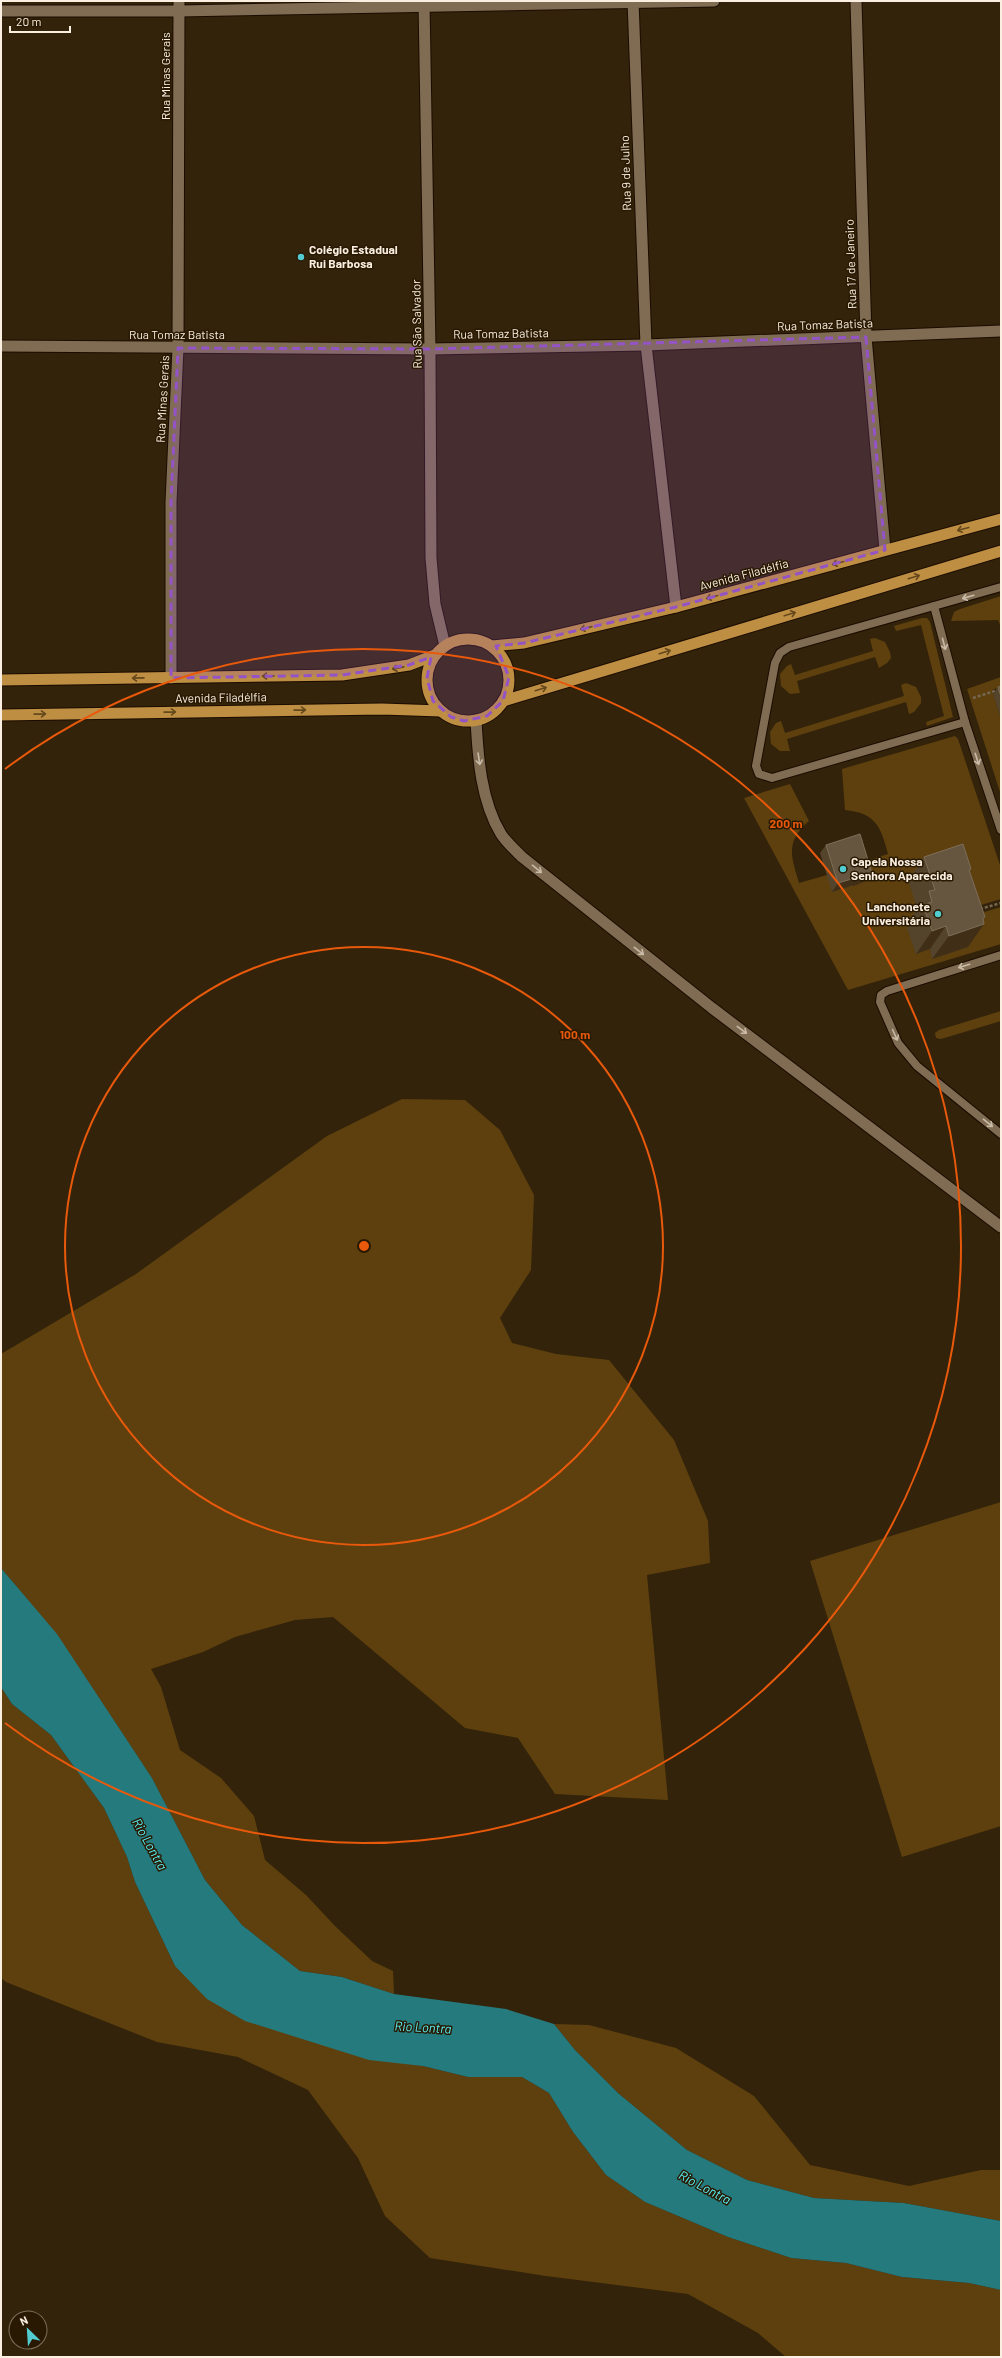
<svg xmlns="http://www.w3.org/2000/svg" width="1002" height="2358" font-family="Barlow,sans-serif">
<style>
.green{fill:#5e400e}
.water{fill:#257a7d}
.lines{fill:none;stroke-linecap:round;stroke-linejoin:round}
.service-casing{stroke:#1b0c00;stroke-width:10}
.minor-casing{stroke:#1b0c00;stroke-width:13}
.tertiary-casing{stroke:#1b0c00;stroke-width:13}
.primary-casing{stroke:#1b0c00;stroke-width:13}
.path{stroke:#766752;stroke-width:2.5;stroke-dasharray:3 2;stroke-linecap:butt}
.service{stroke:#806c52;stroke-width:8}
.minor{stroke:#806c52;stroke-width:11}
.tertiary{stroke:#806c52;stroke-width:11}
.primary{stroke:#be8e42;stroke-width:11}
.wall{fill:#54442c}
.shaded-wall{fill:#402f16}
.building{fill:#66563f;stroke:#7d6e58}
.oneway{stroke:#65481c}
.oneway2{stroke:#c9bba7}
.marked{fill:#9453c6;fill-opacity:0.2;stroke:#9453c6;stroke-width:3;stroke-dasharray:8 5;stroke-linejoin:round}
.ring{fill:none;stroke:#e8590c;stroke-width:2}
.poi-dot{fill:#52ccd1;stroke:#291902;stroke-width:1.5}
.labels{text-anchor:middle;stroke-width:3;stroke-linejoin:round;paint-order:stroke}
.street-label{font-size:12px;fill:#faefe0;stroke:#291902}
.poi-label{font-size:12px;font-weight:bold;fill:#faefe0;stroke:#291902;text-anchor:start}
.water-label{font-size:13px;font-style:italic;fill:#5af4f9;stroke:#291902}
.centre{fill:#e8590c;stroke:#291902;stroke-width:2}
.ring-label{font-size:12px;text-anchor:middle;font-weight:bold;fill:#e8590c;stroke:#291902;stroke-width:3;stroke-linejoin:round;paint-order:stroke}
</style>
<rect width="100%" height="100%" fill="#33230a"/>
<g class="green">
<polygon points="1001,596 1001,627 998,620 951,621 954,612 960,609"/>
<polygon points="922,618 927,618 930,622 953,717 927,726 926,722 944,716 921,625 896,631 894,626"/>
<polygon points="875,638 885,642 890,652 891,658 887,663 879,668 875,657 797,681 800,693 790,694 781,686 780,674 787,666 791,664 795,675 873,651 870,639"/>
<polygon points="1001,677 1001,687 992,690 1001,719 1001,795 967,689"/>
<polygon points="906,683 916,687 921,697 921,703 914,712 909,714 906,702 787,739 790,751 780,751 771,744 770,732 776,723 781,721 785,733 904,696 901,685"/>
<path d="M955 736 958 739 1001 868V899L961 911 919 913 933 959 961 919 1001 907V944L848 990 744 798 790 784 809 821C785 842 791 856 799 883L827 875 851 882 853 886 866 881 860 863 888 854C881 827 876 813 845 810L842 769Z"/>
<polygon points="1001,1011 1001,1021 941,1039 936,1038 935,1033 939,1030"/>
<polygon points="402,1099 465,1100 500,1130 534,1195 531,1270 500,1318 512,1343 556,1354 609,1360 674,1440 708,1521 710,1563 647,1575 668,1800 555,1794 518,1738 465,1728 333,1617 295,1620 235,1637 203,1652 151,1669 161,1687 180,1750 221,1778 254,1816 265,1860 306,1895 335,1926 372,1961 393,1971 394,1994 342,1977 300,1971 242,1925 205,1880 152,1778 57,1635 1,1568 1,1354 136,1274 327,1136"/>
<polygon points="1001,1502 1001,1826 902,1857 810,1561"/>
<polygon points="1,1687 12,1704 51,1735 104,1808 127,1857 135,1882 175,1966 423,2066 468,2077 522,2077 549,2093 573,2132 606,2175 645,2202 728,2237 791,2258 846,2263 902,2277 969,2283 1001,2290 1001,2357 786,2357 758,2333 688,2294 546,2276 430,2258 385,2216 358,2158 308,2090 238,2057 157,2042 6,1982 1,1978"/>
<polygon points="554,2024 589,2025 676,2048 754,2096 810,2165 909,2186 981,2170 1001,2170 1001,2221 904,2203 814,2198 747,2180 687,2150 618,2093 575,2050"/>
</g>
<polygon class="water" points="1,1568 57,1634 152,1778 205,1880 242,1925 300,1971 342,1977 394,1994 506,2009 554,2024 575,2050 618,2093 687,2150 747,2180 814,2198 904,2203 1001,2221 1001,2290 969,2283 902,2277 846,2263 791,2258 728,2237 645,2202 606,2175 573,2132 549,2093 522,2077 468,2077 423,2066 369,2060 245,2021 207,1999 175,1966 135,1882 127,1857 104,1808 51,1735 12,1704 1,1687"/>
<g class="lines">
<g class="service-casing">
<g id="service">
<polyline points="934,606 965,722 1001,830"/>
<polyline points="965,722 772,778 759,774 756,766 775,663 780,653 789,647 1001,587"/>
<polyline points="1001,955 887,991 881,995 880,1002 898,1043 917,1066 1001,1134"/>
</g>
</g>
<g class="minor-casing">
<g id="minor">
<polyline points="633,1 646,345 676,607"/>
<polyline points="856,1 866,337 885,550"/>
<polyline points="424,2 430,349 431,558 435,604 445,646"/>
<polyline points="1,11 179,11 714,1"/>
<polyline points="1,346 430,349 646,345 1001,331"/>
<polyline points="171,678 171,502 178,348 179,1"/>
</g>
</g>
<g class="tertiary-casing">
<path id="tertiary" d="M476 720C478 758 481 801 501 834 506 842 515 850 522 857L712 1008 1001 1227"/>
</g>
<g class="primary-casing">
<g id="primary">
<circle cx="468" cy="680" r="41"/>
<polyline points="492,646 524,643 676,607 1001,519"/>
<polyline points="1,680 342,675 409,665 435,655"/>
<polyline points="503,701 1001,551"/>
<polyline points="1,715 382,709 441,711"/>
</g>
</g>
<g class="path">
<polyline points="973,698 1001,689"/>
<polyline points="980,909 1001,903"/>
</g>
<use href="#service" class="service"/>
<use href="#minor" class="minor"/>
<use href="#tertiary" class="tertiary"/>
<use href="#primary" class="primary"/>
</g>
<g class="wall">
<polygon points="1001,686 1001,719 993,694 998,687"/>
<polygon points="826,845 866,881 832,892 820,853"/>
<polygon points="924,857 970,871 985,917 968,947 932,959 930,949 916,954 907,928 914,918 913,915 917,908 908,880"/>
</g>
<g class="shaded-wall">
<polygon points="872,873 866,881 832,892 838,883"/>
<polygon points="985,917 979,925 984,924 968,947 932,959 949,936"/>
<polygon points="946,926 930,949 916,954 932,931"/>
</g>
<g class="building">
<polygon points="1001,686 1001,697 998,687"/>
<polygon points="860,834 872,873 838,883 826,845"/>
<polygon points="963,844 971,869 969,870 985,917 983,918 984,924 949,936 946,926 932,931 923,905 932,902 929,891 935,890 924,857"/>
</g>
<defs><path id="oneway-shaft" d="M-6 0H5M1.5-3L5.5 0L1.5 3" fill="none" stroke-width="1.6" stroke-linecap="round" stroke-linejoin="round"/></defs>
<g class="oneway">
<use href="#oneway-shaft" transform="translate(963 529) rotate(165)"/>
<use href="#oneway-shaft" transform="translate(838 563) rotate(165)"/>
<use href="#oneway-shaft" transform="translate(914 577) rotate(-17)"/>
<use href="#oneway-shaft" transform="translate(712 597) rotate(165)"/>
<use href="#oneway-shaft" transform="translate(790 614) rotate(-17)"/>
<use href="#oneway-shaft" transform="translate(586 628) rotate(167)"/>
<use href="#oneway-shaft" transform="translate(665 652) rotate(-17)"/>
<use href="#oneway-shaft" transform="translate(398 668) rotate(169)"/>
<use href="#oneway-shaft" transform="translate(268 676) rotate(179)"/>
<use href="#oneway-shaft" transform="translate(138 678) rotate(179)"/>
<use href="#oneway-shaft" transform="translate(541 689) rotate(-17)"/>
<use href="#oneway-shaft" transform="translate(300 710) rotate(-1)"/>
<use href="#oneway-shaft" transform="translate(170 712) rotate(-1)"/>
<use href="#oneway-shaft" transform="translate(40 714) rotate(-1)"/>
</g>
<g class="oneway2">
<use href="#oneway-shaft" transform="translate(968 597) rotate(164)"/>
<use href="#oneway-shaft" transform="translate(944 644) rotate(75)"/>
<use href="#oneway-shaft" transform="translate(479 759) rotate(81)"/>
<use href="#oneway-shaft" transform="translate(977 759) rotate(72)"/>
<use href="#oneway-shaft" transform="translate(537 869) rotate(39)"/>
<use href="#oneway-shaft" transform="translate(639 951) rotate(38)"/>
<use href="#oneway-shaft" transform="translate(964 966) rotate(163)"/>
<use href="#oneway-shaft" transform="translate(742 1030) rotate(37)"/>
<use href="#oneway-shaft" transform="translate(895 1035) rotate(66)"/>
<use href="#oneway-shaft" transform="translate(988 1123) rotate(39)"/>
</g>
<path class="marked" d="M866 337 885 550 676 607 524 643 496 646 509 677 503 701 487 716 464 721 451 717 433 701 427 678 431 657 409 665 342 675 171 678V502L178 348 430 349Z"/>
<g class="ring">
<circle cx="364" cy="1246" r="299"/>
<path d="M5 769A597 597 0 1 1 5 1723"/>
</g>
<g class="poi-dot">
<circle cx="301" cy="257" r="4"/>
<circle cx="843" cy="869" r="4"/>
<circle cx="938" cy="914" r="4"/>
</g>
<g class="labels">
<g class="street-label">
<text transform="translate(166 76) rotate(-90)" y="4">Rua Minas Gerais</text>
<text transform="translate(626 173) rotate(-92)" y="4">Rua 9 de Julho</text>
<text transform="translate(851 264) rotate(-92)" y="4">Rua 17 de Janeiro</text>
<text transform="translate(417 324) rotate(-91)" y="4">Rua São Salvador</text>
<text transform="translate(825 325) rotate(-2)" y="4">Rua Tomaz Batista</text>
<text transform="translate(501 334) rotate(-1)" y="4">Rua Tomaz Batista</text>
<text x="177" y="339">Rua Tomaz Batista</text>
<text transform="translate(163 399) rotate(-87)" y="4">Rua Minas Gerais</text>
<text transform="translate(744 575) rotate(-15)" y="4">Avenida Filadélfia</text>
<text transform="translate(221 698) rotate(-1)" y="4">Avenida Filadélfia</text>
</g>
<g class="poi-label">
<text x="309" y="254">Colégio Estadual<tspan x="309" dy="14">Rui Barbosa</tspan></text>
<text x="851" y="866">Capela Nossa<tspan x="851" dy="14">Senhora Aparecida</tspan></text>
<text x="930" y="911" text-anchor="end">Lanchonete<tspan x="930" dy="14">Universitária</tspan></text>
</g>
<g class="water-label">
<text transform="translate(150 1844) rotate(61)" y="5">Rio Lontra</text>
<text transform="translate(423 2027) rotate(3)" y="5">Rio Lontra</text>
<text transform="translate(705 2187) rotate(28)" y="5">Rio Lontra</text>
</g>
</g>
<circle cx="364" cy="1246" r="6" class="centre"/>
<g class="ring-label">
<text x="786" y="828">200 m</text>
<text x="575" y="1039">100 m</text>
</g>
<rect width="1002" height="2358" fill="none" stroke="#faefe0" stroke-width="4"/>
<g transform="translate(28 2330) rotate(335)"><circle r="19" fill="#291902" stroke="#7d6f5b"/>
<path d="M0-3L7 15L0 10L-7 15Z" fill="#52ccd1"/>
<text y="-6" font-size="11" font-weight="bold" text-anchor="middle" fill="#faefe0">N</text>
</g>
<path d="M10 26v6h60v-6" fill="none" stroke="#faefe0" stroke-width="2"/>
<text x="16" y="26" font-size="12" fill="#faefe0" stroke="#291902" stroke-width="3" paint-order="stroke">20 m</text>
</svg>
